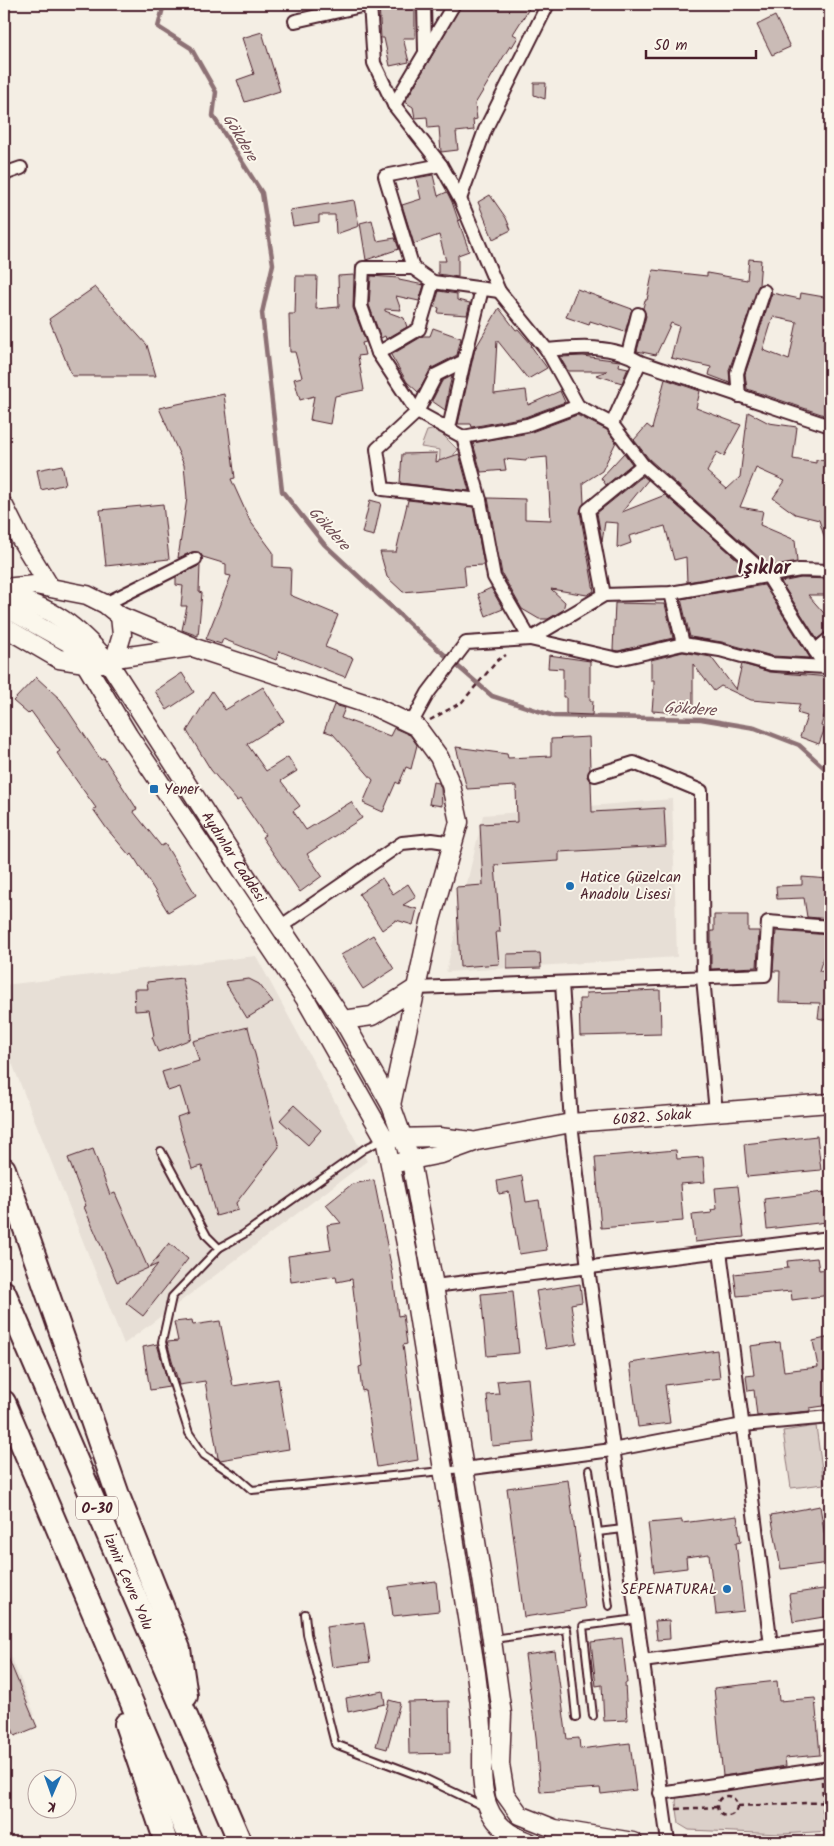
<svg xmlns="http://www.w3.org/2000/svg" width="834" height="1846" font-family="Kalam,sans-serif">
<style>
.built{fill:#e7dfd6}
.green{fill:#dbd0c9;stroke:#92787a}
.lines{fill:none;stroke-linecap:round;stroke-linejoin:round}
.stream{stroke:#8d7174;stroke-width:4.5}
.building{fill:#cabbb6;stroke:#4a1f2b;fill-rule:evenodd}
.lane-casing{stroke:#4a1f2b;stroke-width:10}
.street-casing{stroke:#4a1f2b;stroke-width:16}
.secondary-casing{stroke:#4a1f2b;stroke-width:21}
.highway-casing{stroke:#4a1f2b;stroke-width:26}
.path{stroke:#4a1f2b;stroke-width:2.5;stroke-dasharray:5 4;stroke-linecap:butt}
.lane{stroke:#fbf7ec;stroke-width:6}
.street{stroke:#fbf7ec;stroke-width:12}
.secondary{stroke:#fbf7ec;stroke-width:18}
.highway{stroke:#fbf7ec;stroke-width:22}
.poi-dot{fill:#1f6fb2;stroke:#fbf7ec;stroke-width:2}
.labels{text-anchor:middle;stroke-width:4;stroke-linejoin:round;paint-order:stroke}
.shield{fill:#fbf7ec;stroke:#7f6065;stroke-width:1}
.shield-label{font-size:14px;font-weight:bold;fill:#4a1f2b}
.poi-label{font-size:15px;fill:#4a1f2b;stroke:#fbf7ec;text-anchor:start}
.street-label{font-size:15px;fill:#4a1f2b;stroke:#fbf7ec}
.water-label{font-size:16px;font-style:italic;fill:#714f56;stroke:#fbf7ec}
.district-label{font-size:20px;font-weight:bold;fill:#4a1f2b;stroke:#fbf7ec}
</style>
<rect width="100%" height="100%" fill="#f4eee4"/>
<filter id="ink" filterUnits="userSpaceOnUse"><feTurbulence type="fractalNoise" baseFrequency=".02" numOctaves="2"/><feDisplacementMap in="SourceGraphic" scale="10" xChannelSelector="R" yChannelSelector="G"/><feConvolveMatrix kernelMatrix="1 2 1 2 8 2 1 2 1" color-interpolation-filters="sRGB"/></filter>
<g filter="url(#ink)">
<g class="built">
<polygon points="672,799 677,957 446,972 483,815"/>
<polygon points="256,956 367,1161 124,1344 4,1043 4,985"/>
<polygon points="4,1639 35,1715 4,1727"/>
</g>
<g class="green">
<polygon points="437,429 458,450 454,454 454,473 439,473 440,450 421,447 427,431"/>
<polygon points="816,1426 824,1484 791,1488 783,1431"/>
<polygon points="830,1773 830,1831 781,1834 689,1830 679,1824 676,1802 677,1795"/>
</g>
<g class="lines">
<polyline class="stream" points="164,4 158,27 191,48 216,92 213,116 262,193 273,264 262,313 282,491 324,544 416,630 492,696 554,716 701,719 755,728 799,745 830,773"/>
</g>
<g class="building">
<polygon points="379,4 415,4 415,38 403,38 409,62 390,66 384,38 381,38"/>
<polygon points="462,4 532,4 513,34 518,37 512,47 510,46 475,104 477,119 473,120 474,130 456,132 458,150 441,152 439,127 428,128 427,117 415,118 413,107 405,102"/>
<polygon points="775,16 790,47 772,55 757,25"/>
<polygon points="262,32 280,91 245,102 237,80 254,74 242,38"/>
<polygon points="534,83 546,83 545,99 534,95"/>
<polygon points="433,175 438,196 447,192 452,202 469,251 458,255 458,277 438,274 438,261 446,261 439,235 414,244 402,205 421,199 416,178"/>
<polygon points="490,195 506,218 511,230 493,239 478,202"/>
<polygon points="354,200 359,226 336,234 335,215 319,215 319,222 293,226 290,210"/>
<polygon points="372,220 377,241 395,238 399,249 366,260 360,223"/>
<polygon points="749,259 761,260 759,285 729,370 730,383 709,375 711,367 671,358 679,326 671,323 656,355 637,351 646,316 643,308 645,300 647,300 653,270 707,276 707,273 747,280"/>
<polygon points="354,275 353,308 366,342 362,343 365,355 358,356 364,390 335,396 330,424 310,420 314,396 300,400 294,379 302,377 295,352 290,352 289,314 295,314 296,276 317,276 316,309 339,307 338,276"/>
<polygon points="371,276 399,278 399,280 424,285 419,301 396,296 401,310 385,309 385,311 404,318 407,327 386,339 385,336 381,338 369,305"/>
<polygon points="95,287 147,345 156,376 72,376 49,319"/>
<polygon points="577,289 632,309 625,332 590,321 589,325 566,317"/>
<polygon points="439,291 457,294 457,300 470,303 467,315 438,313 439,308 434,307"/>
<path d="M772 293 800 299 801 293 830 298V417L747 389 745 374ZM773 317 797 322 789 360 763 350Z"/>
<polygon points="499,308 516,330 518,329 532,345 531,346 547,368 528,379 497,340 494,394 526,390 528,405 560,391 565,402 525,417 472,427 471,424 458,424 475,349"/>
<polygon points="433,328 461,338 457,355 432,368 418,392 407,382 391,355 423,336 430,336"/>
<polygon points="583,356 620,361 619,366 628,368 622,383 596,375 607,371 568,371 561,359 561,357"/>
<polygon points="452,376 449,388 445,410 432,401 442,381"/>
<polygon points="665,379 700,391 696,408 741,425 724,456 717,452 707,472 727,489 740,477 748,412 769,423 797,427 793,459 816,463 816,460 830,461 830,548 828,549 819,520 795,514 773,498 785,481 756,468 740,507 763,511 760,525 795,540 797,562 770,567 649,459 634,440 647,425 652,429"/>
<polygon points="224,394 235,478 231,479 250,521 273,552 273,567 291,568 290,595 338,615 325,647 353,658 345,677 279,651 276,660 223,639 221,644 206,639 231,576 226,575 226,564 203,557 199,552 192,552 178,558 187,498 184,465 159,408"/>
<polygon points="577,415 607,430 616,442 602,471 583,483 584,503 580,512 594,591 587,595 551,589 565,602 563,610 548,619 539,619 522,609 502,574 488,498 525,499 525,519 551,520 547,457 526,459 526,461 504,459 506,470 481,472 473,443 529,433"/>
<polygon points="437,453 436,462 459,454 469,491 400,483 402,454"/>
<polygon points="624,453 632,464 606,485 601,478"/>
<polygon points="62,465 66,484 41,490 37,470"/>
<polygon points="643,476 648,480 622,512 665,495 750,571 687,582 686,557 674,560 665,526 629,536 631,543 617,548 618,523 605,522 602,542 597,513"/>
<polygon points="370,500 381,503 374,536 362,533"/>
<polygon points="408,500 473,507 484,565 464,566 466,586 403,592 387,577 380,552 396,552"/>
<polygon points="163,504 169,559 106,566 100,510"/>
<polygon points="200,565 199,592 202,593 198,636 182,630 187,606 181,606 183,586 176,585 176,577"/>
<polygon points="801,578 830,579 830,595 808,595 830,620 830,630 817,639 781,582"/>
<polygon points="764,585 810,658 772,656 722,642 690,637 681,599"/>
<polygon points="491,588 503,609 486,616 478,594"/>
<polygon points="615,603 665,604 673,638 618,651 613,650"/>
<polygon points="683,652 711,657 736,690 742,664 770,672 830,677 830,696 821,726 825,728 819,744 800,737 807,716 797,713 800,704 751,700 721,686 714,691 693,664 693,710 678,710 678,713 652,711 654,688 654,680 651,680 651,660"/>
<polygon points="549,655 590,661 590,701 593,701 592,715 566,714 566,697 563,697 563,669 548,668"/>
<polygon points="182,673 194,692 167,710 155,691"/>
<polygon points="36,677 61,700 101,760 104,758 137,809 133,811 161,846 165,844 196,895 168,912 132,854 130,856 107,829 93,809 96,808 57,753 60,751 31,711 28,714 13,701"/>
<polygon points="263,687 284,721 247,744 266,771 288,757 297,771 281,781 300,806 293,811 306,830 351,802 362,818 307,854 322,876 300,892 262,837 265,835 240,799 237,801 211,770 187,731 212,691 225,710"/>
<polygon points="334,705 345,708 341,718 390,736 394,728 410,735 417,745 411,769 406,767 399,784 396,782 383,812 363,803 373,780 333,734 324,731"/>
<polygon points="589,737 590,769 587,777 591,782 592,812 664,808 666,846 559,852 559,861 495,865 500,932 496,932 499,964 460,967 456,887 483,885 480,824 517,822 516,786 467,789 456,747 507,754 508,758 551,756 551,739"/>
<polygon points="433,782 439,783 441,788 442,806 429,804"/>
<polygon points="802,877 830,879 830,919 807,917 804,898 777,899 776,886 802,885"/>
<polygon points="382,878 393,894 408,884 416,897 403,905 417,909 413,925 396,920 382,930 359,894"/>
<polygon points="714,915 748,915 748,931 759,931 757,967 711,969 711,931 714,931"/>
<polygon points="776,931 830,935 819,971 830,972 830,1021 818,1018 820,1003 779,1002 780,971 773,971"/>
<polygon points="373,935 394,969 363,989 341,955"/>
<polygon points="540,953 541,968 507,969 507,954"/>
<polygon points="182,978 189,1008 191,1039 158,1052 152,1037 154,1036 149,1010 135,1011 134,989 148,989 147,982"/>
<polygon points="249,979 259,984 273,1002 247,1018 225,982"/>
<polygon points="660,990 661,1034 580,1036 579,999 586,999 586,993"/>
<polygon points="248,1027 279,1147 236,1203 238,1210 216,1216 202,1166 192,1169 177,1117 188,1113 180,1087 168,1091 162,1072 199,1061 193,1041"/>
<polygon points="294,1105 321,1130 308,1145 280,1120"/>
<polygon points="817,1136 821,1170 747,1177 744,1144"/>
<polygon points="93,1149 110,1195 115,1193 148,1268 117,1282 84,1207 86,1206 68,1158"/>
<polygon points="676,1150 677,1159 703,1157 705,1182 680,1184 683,1221 601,1228 595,1157"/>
<polygon points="522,1176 526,1202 539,1200 547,1250 519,1254 509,1192 499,1194 497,1181"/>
<polygon points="374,1180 393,1275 398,1316 403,1315 407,1344 403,1345 418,1460 377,1467 365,1390 362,1391 359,1367 362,1366 352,1279 337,1282 336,1276 291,1282 288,1256 331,1250 327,1225 341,1223 326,1205 352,1184"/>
<polygon points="738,1186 744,1237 695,1242 692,1215 712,1213 711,1210 717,1209 715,1188"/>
<polygon points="824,1192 827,1222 767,1229 764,1199"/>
<polygon points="169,1243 188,1259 143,1316 126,1303 158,1264 149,1268"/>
<polygon points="817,1258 819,1270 830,1269 830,1295 792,1300 791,1291 737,1296 734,1274 788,1268 787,1261"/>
<polygon points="580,1284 582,1302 571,1304 577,1344 546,1349 536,1291"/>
<polygon points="513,1291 519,1353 487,1356 481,1294"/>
<polygon points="192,1320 193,1325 220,1321 233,1386 278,1379 289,1449 220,1460 218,1458 205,1381 179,1385 167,1342 178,1341 174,1322"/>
<polygon points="830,1337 830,1405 810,1408 810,1411 757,1416 754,1390 748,1391 746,1376 754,1375 750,1346 780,1342 784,1371 818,1367 813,1341"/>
<polygon points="157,1344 169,1387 150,1390 143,1347"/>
<polygon points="717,1350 720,1378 665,1385 670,1423 638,1427 630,1363"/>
<polygon points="528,1378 534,1442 492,1446 487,1395 499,1394 497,1381"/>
<polygon points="568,1480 585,1608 524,1617 507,1488"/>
<polygon points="820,1506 829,1563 781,1569 771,1515"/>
<polygon points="737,1516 741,1542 736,1543 744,1611 716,1614 709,1554 686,1557 687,1568 654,1572 648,1523 682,1520 682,1523"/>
<polygon points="436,1581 439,1611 393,1616 389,1587"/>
<polygon points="830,1588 830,1616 793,1622 789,1594"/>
<polygon points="669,1620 670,1639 657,1640 655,1621"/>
<polygon points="364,1622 370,1662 332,1667 326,1627"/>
<polygon points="622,1638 627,1683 625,1683 627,1720 604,1721 602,1685 596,1686 591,1642"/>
<polygon points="4,1648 37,1727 15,1736 4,1709"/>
<polygon points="555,1651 567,1739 579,1738 580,1749 630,1743 636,1790 601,1794 600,1788 540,1792 536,1737 525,1655"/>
<polygon points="777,1681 779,1701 815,1698 820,1755 785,1758 786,1766 723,1776 714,1688"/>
<polygon points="383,1691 385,1704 348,1712 346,1698"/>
<polygon points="389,1700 400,1703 387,1749 376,1746"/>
<polygon points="449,1701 450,1753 409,1754 408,1702"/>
</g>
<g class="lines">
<g class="lane-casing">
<g id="lane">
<polyline points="161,1151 207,1236 219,1248 244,1234 364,1149 384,1139"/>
<polyline points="219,1248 172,1297 162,1342 170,1374 189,1433 204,1455 237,1477 252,1490 462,1469"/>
<polyline points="589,1470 609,1606"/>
<polyline points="598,1532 623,1529"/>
<polyline points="305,1614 307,1634 335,1744 422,1777 485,1807"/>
<polyline points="493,1639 567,1629 576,1717"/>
<polyline points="593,1716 583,1626 636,1619"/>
</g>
</g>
<g class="street-casing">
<g id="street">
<polyline points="370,4 374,63 394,105 441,165 460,199 499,291 547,350 578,406 612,424 643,465 768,576 815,651 826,667 830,669"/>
<polyline points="424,4 425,50"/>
<polyline points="295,21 370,4"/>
<polyline points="394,105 454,4"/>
<polyline points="4,174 21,168"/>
<polyline points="460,199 485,130 548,4"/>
<polyline points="413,268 385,176 441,165"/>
<polyline points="499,291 433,282 413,268 363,268 361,306 378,353 417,412 463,437 480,500 494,577 530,639 618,659 683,644 720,650 771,664 826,667"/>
<path d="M547 350C578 347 613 344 640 362L830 426"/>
<polyline points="378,353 419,329 433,282"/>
<polyline points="628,354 638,314"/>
<polyline points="739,396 737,373 764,291"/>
<polyline points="612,424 640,362"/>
<polyline points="449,428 464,361"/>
<polyline points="463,437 527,425 578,406"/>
<polyline points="480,500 383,489 377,449 417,412 436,375 464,361 482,289"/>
<polyline points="671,593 683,644"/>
<polyline points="604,595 588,510 643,465"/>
<polyline points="105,604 195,559"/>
<polyline points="815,651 830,638"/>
<polyline points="411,724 428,693 466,643 530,639 604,595 671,593 800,570 830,571"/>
<polyline points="595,775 634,763 701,791 703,978 716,1112"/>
<polyline points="280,927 402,843 432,840 453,843"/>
<polyline points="562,983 571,1123 588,1268 668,1842"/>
<polyline points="416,988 765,975 768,922 830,927"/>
<polyline points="720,1251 771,1645"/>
<polyline points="434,1286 830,1238"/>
<polyline points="464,1469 612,1450 743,1425 830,1417"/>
<polyline points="642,1661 830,1637"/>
<polyline points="660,1793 830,1768"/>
</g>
</g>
<g class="secondary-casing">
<g id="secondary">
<polyline points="4,506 20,538 50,587"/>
<polyline points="4,588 35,585 87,595 105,604 120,616 192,646"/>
<path id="s1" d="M4 596C52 605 78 628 109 663L246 876 343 1020 391 1105 411 1161 434 1286 491 1633 502 1714 500 1764 505 1794 520 1815 555 1829 633 1842"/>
<path d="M4 612 15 613 71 644 85 663 128 735 306 1000 385 1139 409 1259 476 1673C478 1691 481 1709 482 1727 484 1774 471 1823 529 1842"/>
<polyline points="4,627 59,659 85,663 109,663 115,658 192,647 373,706 417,727 439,757 451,785 459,822 430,923 391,1105"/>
<polyline points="115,658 122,635 120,616"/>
<polyline points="343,1020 372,1016 416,988"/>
<polyline points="393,1138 439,1137 471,1141"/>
<path id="s2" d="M401 1162 441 1154 477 1141 571 1123 830 1103"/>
</g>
</g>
<g class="highway-casing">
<g id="highway">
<polyline points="4,1169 119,1498 179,1649 186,1696"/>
<path id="s3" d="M4 1292 240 1842"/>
<polyline points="4,1402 191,1842"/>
<polyline points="126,1724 166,1842"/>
</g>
</g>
<g class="path">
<polyline points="430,720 462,702 498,660 506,655"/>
<polyline points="822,1781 825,1842"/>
<circle cx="727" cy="1806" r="10"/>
<polyline points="738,1806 830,1802"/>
<polyline points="676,1809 717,1807"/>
</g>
<use href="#lane" class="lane"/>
<use href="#street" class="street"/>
<use href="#secondary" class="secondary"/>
<use href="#highway" class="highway"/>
</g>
</g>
<g class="poi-dot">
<rect x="149" y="784" width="10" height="10" rx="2.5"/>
<circle cx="570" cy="886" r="5"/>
<circle cx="727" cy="1589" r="5"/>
</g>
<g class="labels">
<rect class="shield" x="76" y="1496.5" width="42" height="23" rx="4"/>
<g class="shield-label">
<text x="97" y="1513">O-30</text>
</g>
<g class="poi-label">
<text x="164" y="794">Yener</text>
<text x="580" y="882">Hatice Güzelcan<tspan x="580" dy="17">Anadolu Lisesi</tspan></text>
<text x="717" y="1594" text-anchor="end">SEPENATURAL</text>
</g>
<g class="street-label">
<text dy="5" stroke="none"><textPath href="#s1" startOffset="358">Aydınlar Caddesi</textPath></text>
<text dy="5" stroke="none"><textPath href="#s2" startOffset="256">6082. Sokak</textPath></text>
<text dy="5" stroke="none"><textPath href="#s3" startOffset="315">İzmir Çevre Yolu</textPath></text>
</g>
<g class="water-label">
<text transform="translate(241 137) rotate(59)" y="6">Gökdere</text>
<text transform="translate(330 528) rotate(48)" y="6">Gökdere</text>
<text transform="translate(690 708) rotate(4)" y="6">Gökdere</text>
</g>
<g class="district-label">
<text x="764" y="574">Işıklar</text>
</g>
</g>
<rect width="834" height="1846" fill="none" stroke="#fbf7ec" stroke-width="20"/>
<rect x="10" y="10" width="814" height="1826" fill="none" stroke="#4a1f2b" stroke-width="2" filter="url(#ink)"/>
<g transform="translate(52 1794) rotate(182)"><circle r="24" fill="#fbf7ec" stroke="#b4a19f"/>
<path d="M0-4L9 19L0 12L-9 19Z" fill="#1f6fb2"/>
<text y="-8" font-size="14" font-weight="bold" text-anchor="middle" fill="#4a1f2b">K</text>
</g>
<path d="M646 50v8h110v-8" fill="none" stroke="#4a1f2b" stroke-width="2.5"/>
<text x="654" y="50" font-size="15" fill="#4a1f2b" stroke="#fbf7ec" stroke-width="4" paint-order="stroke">50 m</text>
</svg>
